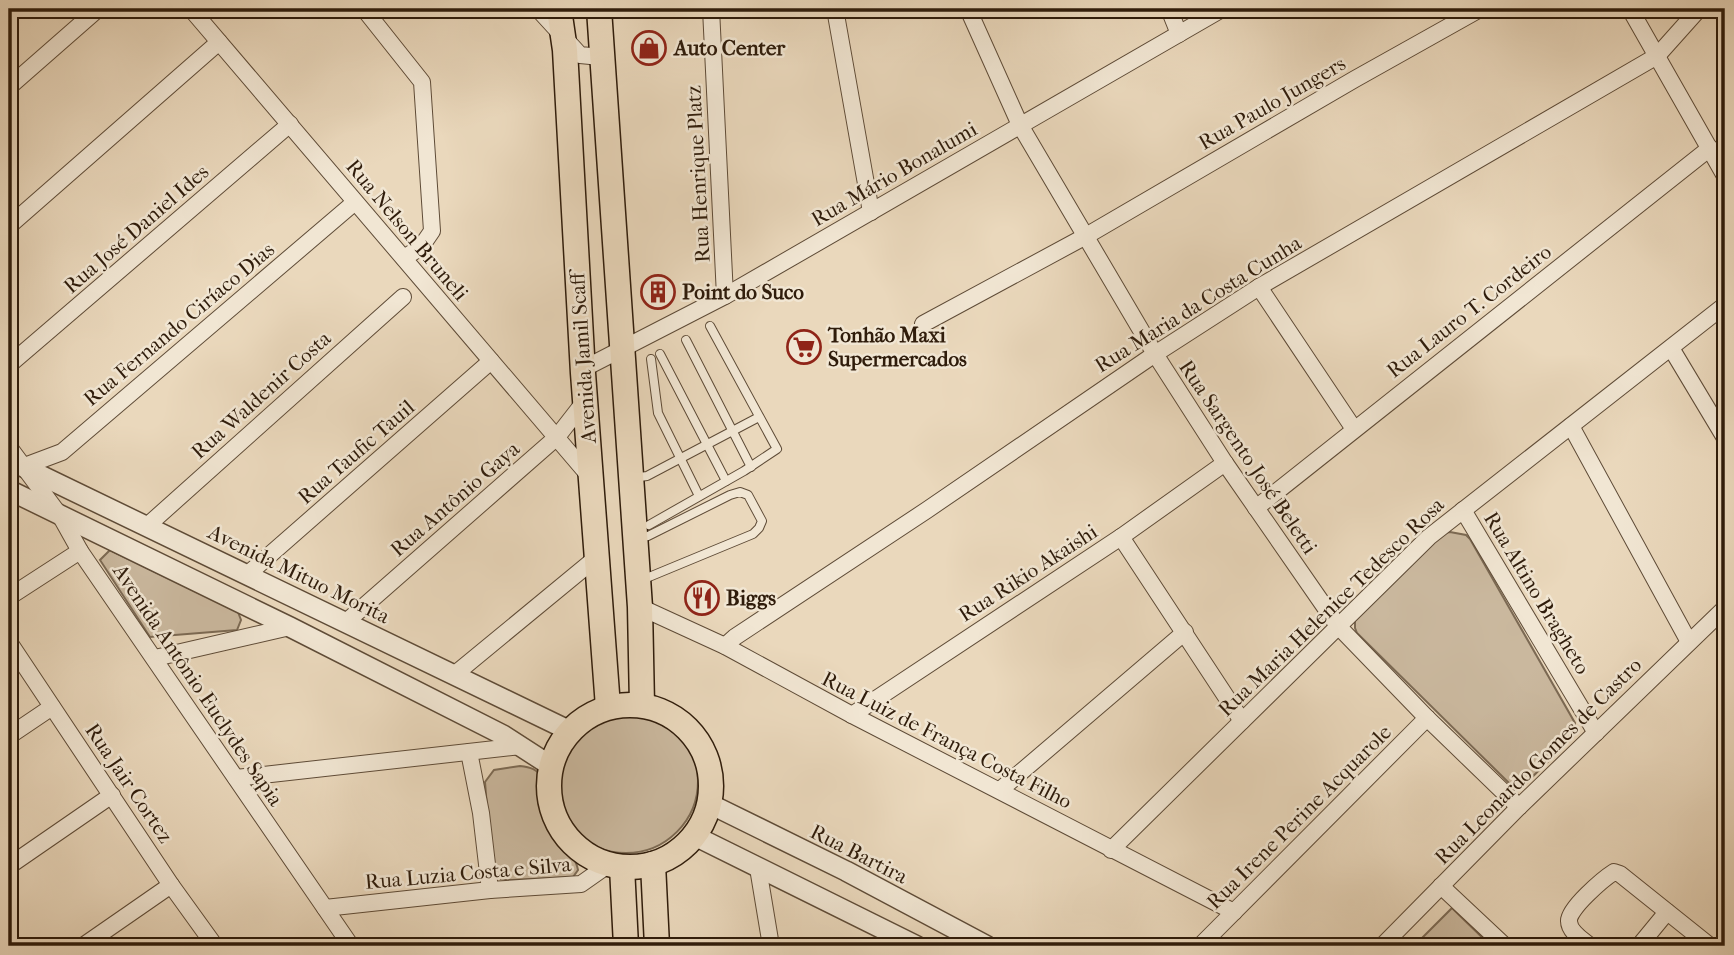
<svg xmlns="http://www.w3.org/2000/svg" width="1734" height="955" font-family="'IM FELL French Canon',serif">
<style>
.green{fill:#cab89e;stroke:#7c6a54;stroke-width:2}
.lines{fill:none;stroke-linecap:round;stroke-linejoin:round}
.service-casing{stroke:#5e4b37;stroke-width:10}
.minor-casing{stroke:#5e4b37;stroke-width:18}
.tertiary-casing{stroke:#5e4b37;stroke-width:22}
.primary-casing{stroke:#2f1c0b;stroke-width:27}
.service{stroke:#f1e6d3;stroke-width:8}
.minor{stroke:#f1e6d3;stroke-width:16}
.tertiary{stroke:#f1e6d3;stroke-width:19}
.primary{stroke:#ead8bc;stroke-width:24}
.labels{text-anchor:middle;stroke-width:5;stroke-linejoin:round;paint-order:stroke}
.poi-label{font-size:21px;font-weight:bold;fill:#2f1c0b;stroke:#f1e6d3;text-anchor:start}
.street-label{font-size:21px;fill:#2f1c0b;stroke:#f1e6d3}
</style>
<rect width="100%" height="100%" fill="#ead8bc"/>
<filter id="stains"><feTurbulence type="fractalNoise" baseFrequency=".00286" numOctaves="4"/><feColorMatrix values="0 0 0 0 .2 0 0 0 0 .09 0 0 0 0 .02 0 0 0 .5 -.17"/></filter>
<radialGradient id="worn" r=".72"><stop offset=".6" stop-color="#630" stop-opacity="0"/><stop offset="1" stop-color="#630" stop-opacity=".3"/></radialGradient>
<g class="green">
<polygon points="1450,532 1466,535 1470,539 1575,723 1571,739 1524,785 1518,787 1511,785 1357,633 1355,628 1355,615 1444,533"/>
<polygon points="110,550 238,612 241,620 237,630 150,637 100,560"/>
<circle cx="626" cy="781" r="72"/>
<path d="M520 766C529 767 539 769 542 779 547 791 544 809 550 823 557 839 575 853 578 870L573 877 512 880 501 879 492 871 485 782 494 770Z"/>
<polygon points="1452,908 1491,946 1414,946"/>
</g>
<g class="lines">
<g class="service-casing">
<g id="service">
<polyline points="686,340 751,467"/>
<polyline points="660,354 726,481"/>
<polyline points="651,359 658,413 699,496"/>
<polyline points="633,478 647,476 759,417"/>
<polyline points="649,525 744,471 777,449 710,326"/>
<polyline points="648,536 730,495 740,492 748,495 762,521 759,528 753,534 649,577"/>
</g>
</g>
<g class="minor-casing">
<g id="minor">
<polyline points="191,9 591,478"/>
<polyline points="364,9 422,82 432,231 421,247 404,258"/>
<polyline points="538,9 580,55 601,57"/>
<polyline points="711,9 725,296"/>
<polyline points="835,9 871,212"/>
<polyline points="968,9 1020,125 1155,354 1225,463 1338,626 1427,718 1519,807"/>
<polyline points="1169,9 1179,34"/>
<polyline points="1630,9 1725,176"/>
<polyline points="9,87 98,9"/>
<polyline points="9,226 219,42"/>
<polyline points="1259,287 1354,429"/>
<polyline points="923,324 1086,236 1355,79 1480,9"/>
<polyline points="1671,348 1725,438"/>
<polyline points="9,365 290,124"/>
<polyline points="583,369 725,296 1222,9"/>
<polyline points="1571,426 1689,642"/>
<polyline points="9,447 61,517 80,551 351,946"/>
<polyline points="22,467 62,452 355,202"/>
<polyline points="1256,508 1710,148"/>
<polyline points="1463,510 1596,733"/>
<polyline points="147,526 403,297"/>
<polyline points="1121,537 1242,721"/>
<polyline points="248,574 491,361"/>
<polyline points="9,597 80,551"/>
<polyline points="640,607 725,646 852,715 1234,912"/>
<polyline points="346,622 557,437 585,401"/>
<polyline points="9,642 171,885 215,946"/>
<polyline points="725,646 735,637 927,510 1155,354 1259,287 1657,56 1699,9"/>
<polyline points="155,658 290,627"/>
<polyline points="454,675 596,558"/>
<polyline points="852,715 1121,537 1225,463"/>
<polyline points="9,736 52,707"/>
<polyline points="469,752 481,813 490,890"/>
<polyline points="236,778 521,746"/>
<polyline points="1000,790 1185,632"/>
<polyline points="1111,850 1429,537 1725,305"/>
<polyline points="9,866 112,795"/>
<polyline points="758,868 771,946"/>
<polyline points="1441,886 1505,946"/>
<polyline points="325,908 490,890 581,884 608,865"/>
<polyline points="83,946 171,885"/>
<polyline points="1200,946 1427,718"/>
<polyline points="1382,946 1519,807 1725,608"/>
<path d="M1590 946C1583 940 1569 932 1569 921 1568 909 1603 879 1614 872L1620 874 1710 946"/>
<polyline points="1639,946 1667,912"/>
<polyline points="1724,946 1725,945"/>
</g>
</g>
<g class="tertiary-casing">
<g id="tertiary">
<polyline points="9,460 570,731"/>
<polyline points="9,490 290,627 503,735 551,766"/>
<polyline points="710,804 846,871 987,946"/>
<polyline points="695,836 917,946"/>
</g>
</g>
<g class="primary-casing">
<g id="primary">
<polyline points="559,9 565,50 583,373 608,707"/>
<polyline points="599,9 640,607 642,705"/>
<circle cx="630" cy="786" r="81"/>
<polyline points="653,864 657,946"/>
<polyline points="622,867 626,946"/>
</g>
</g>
<use href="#service" class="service"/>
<use href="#minor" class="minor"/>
<use href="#tertiary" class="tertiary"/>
<use href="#primary" class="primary"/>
</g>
<defs>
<g id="shop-ring" transform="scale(1.75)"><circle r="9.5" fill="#f1e6d3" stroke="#8f2418" stroke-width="1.5"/><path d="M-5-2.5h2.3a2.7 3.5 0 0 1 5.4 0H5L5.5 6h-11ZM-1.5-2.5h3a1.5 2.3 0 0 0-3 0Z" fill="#8f2418"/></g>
<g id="building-ring" transform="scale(1.75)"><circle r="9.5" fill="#f1e6d3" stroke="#8f2418" stroke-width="1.5"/><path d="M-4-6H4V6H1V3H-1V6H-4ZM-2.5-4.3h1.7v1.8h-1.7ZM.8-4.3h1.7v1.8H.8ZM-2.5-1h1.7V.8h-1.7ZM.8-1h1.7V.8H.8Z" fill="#8f2418"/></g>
<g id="supermarket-ring" transform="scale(1.75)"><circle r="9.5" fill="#f1e6d3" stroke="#8f2418" stroke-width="1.5"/><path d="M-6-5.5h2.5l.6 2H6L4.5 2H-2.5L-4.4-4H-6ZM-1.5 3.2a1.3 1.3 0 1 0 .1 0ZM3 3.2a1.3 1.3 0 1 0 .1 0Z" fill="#8f2418"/></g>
<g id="restaurant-ring" transform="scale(1.75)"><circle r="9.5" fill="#f1e6d3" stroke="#8f2418" stroke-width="1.5"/><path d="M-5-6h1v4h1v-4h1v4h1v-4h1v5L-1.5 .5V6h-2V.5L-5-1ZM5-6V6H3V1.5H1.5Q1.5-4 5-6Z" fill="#8f2418"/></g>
</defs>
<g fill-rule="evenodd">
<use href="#shop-ring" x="649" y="48"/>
<use href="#building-ring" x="658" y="292"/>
<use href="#supermarket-ring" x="804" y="347"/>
<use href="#restaurant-ring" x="702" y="598"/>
</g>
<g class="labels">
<g class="poi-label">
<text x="674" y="55">Auto Center</text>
<text x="682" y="299">Point do Suco</text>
<text x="828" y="342">Tonhão Maxi<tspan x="828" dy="24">Supermercados</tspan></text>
<text x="726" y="605">Biggs</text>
</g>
<g class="street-label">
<text transform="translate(1272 103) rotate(-30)" y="7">Rua Paulo Jungers</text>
<text transform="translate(698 174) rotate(-93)" y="7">Rua Henrique Platz</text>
<text transform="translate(894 174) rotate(-30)" y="7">Rua Mário Bonalumi</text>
<text transform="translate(136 229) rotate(-41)" y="7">Rua José Daniel Ides</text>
<text transform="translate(407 230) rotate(50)" y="7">Rua Nelson Bruneli</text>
<text transform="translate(1198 304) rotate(-32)" y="7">Rua Maria da Costa Cunha</text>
<text transform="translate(1469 311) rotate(-38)" y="7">Rua Lauro T. Cordeiro</text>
<text transform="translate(179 324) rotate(-40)" y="7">Rua Fernando Ciríaco Dias</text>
<text transform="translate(583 358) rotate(-94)" y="7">Avenida Jamil Scaff</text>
<text transform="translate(261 395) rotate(-42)" y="7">Rua Waldenir Costa</text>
<text transform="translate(356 452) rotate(-41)" y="7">Rua Taufic Tauil</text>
<text transform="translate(1248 457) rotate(56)" y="7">Rua Sargento José Beletti</text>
<text transform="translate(455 499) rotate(-41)" y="7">Rua Antônio Gaya</text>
<text transform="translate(1028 573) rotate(-33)" y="7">Rua Rikio Akaishi</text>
<text transform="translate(299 574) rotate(26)" y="7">Avenida Mituo Morita</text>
<text transform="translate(1537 593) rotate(59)" y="7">Rua Altino Bragheto</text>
<text transform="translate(1331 607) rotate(-44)" y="7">Rua Maria Helenice Tedesco Rosa</text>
<text transform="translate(198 685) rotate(56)" y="7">Avenida Antônio Euclydes Sapia</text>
<text transform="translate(947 740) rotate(27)" y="7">Rua Luiz de França Costa Filho</text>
<text transform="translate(1538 761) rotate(-45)" y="7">Rua Leonardo Gomes de Castro</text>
<text transform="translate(129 783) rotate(56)" y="7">Rua Jair Cortez</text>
<text transform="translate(1299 817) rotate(-45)" y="7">Rua Irene Perine Acquarole</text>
<text transform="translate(859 854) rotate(27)" y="7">Rua Bartira</text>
<text transform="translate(468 873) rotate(-5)" y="7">Rua Luzia Costa e Silva</text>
</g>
</g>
<rect width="1734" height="955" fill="none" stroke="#ead8bc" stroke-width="35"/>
<rect x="10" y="10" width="1713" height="934" fill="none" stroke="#2f1c0b" stroke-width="3.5"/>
<rect x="18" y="18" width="1699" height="920" fill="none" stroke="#2f1c0b" stroke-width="2"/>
<rect width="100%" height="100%" filter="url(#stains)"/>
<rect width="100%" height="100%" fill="url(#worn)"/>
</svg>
